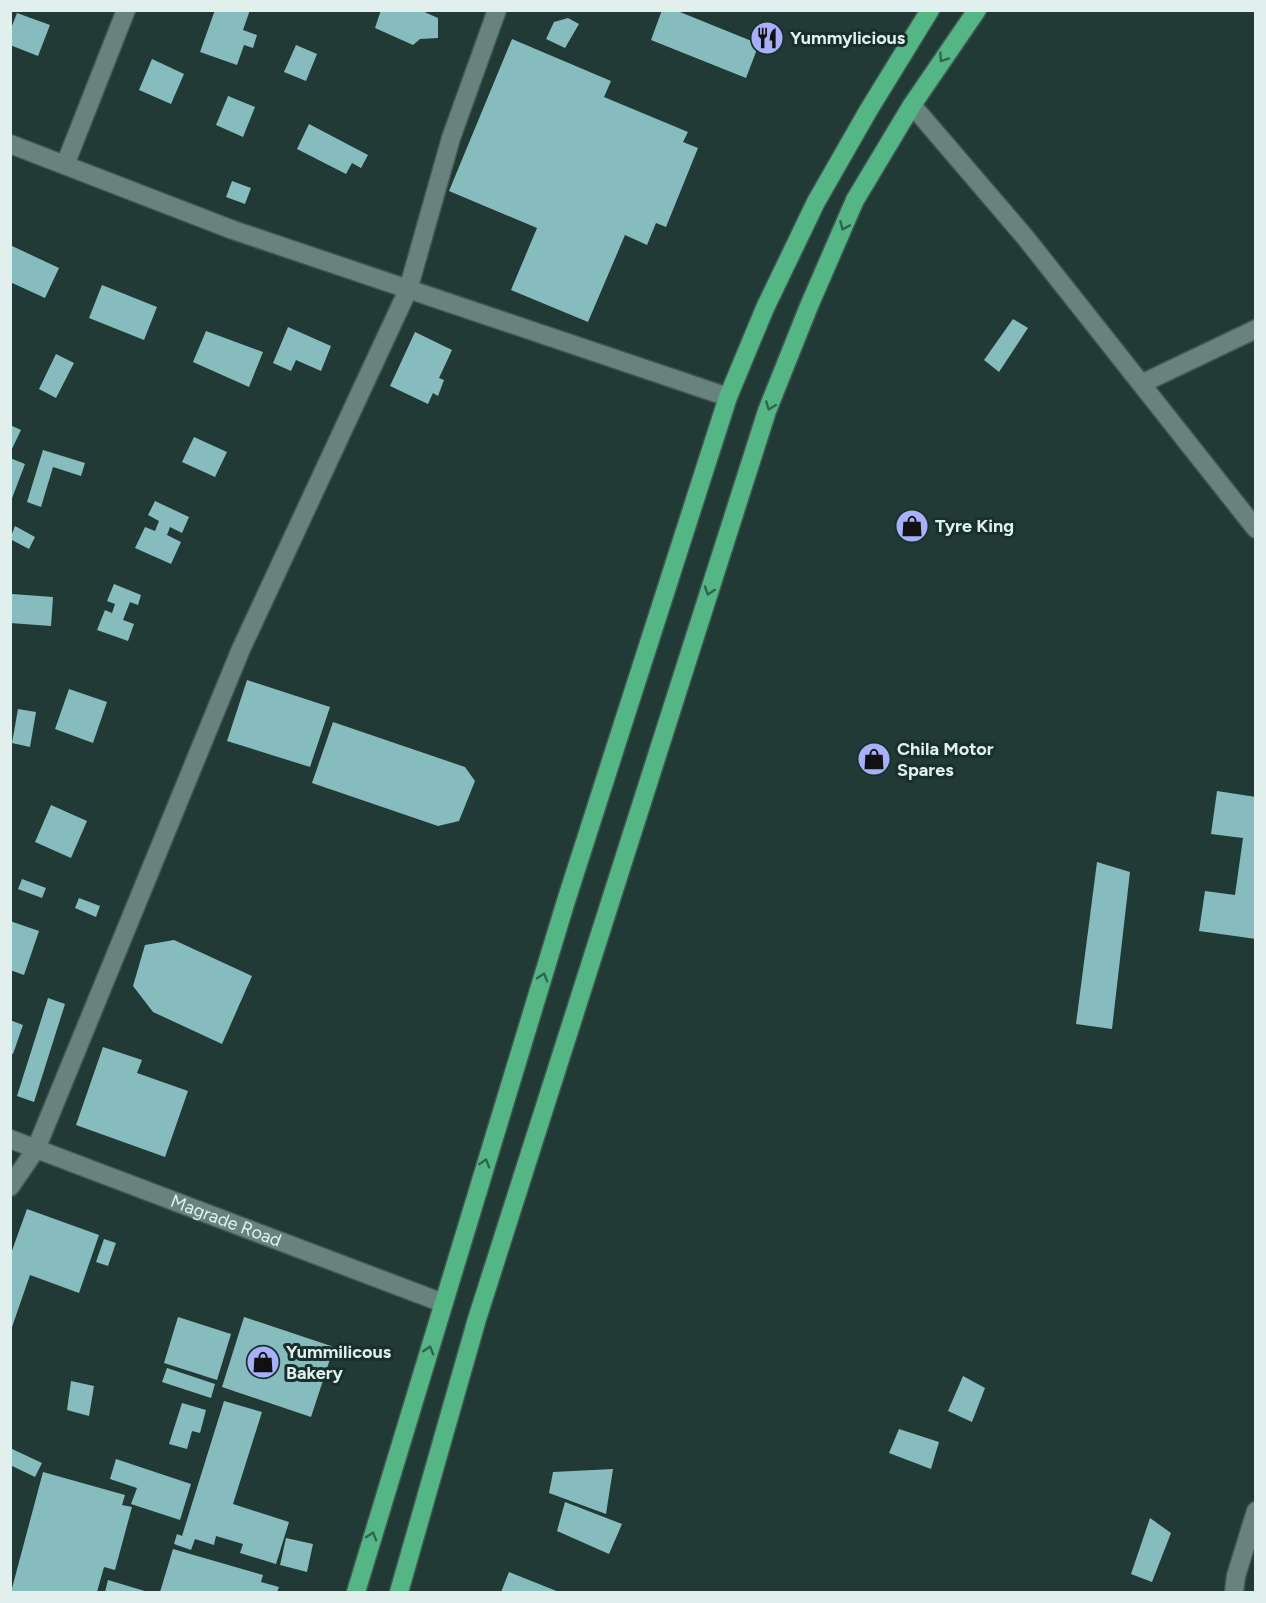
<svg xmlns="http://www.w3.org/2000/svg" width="1266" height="1603" font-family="Figtree,sans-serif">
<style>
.building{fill:#86bcbe}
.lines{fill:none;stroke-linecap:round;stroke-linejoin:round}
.minor-casing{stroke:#405752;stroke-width:21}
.highway-casing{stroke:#405752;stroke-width:21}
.minor{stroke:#68837d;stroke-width:18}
.highway{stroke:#55b685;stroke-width:18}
.oneway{stroke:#30664f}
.labels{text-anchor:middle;stroke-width:6;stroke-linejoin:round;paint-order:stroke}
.poi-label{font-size:18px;font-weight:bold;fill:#e1f0ec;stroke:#17302b;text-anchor:start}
.street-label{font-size:18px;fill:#e1f0ec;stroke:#17302b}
</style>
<rect width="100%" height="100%" fill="#213a35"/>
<g class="building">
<polygon points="215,10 250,10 243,30 257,35 253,48 244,45 237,65 200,52"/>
<polygon points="381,10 420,10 438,18 438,38 420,39 413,45 375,28"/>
<polygon points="662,10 675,10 759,44 746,78 651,40"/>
<polygon points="17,13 50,25 38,56 10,45 10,31"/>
<polygon points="568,18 579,24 565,48 546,39 554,22"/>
<polygon points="512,39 611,81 604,97 688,132 683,142 698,148 666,227 656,223 647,245 625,235 588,322 511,290 537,228 449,191"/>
<polygon points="296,45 317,54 306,81 284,72"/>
<polygon points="152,59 184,74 171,104 139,90"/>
<polygon points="228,96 255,107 243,137 216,125"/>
<polygon points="309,124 368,155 361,168 352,163 346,174 297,149"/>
<polygon points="232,181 251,188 245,204 226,197"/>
<polygon points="10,245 59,268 45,298 10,282"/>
<polygon points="102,285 157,307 144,340 89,318"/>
<polygon points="1013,319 1028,328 999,372 984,360"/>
<polygon points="288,327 331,346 321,371 296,360 291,371 273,363"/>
<polygon points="206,331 263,352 249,387 193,362"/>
<polygon points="415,332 452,350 439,378 444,380 438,396 433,393 428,404 390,386"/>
<polygon points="56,354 74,363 56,398 39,389"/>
<polygon points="10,425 21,430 10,453"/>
<polygon points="194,437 227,452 215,477 182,462"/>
<polygon points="43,450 85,463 81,476 53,467 41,507 27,502"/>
<polygon points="10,458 25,464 11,501 10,501"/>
<polygon points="155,501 189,517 182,533 170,527 167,535 181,542 171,564 135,548 145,527 155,531 159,521 148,515"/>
<polygon points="15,526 35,537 29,549 10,539"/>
<polygon points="114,584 141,595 138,605 130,602 123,620 134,624 128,641 97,630 105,610 112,613 115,604 107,601"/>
<polygon points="12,594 53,597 51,626 10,623"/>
<polygon points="247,680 330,707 310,767 227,741"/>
<polygon points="69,689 107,702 93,743 55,729"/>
<polygon points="18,709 36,712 30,747 12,743"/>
<polygon points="333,722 465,767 475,781 459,821 438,826 312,783"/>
<polygon points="1217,791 1256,797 1256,939 1199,931 1205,891 1235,895 1243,838 1211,834"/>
<polygon points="51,805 87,821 71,858 35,842"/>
<polygon points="1097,862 1130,872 1112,1029 1076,1024"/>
<polygon points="22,879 46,888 42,898 18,889"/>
<polygon points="79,898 100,906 96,917 75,908"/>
<polygon points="10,921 39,931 24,975 10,970"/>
<polygon points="174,940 252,976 222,1044 153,1012 133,986 145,945"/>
<polygon points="48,998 65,1004 34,1102 17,1096"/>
<polygon points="10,1020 23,1025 13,1054 10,1053"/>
<polygon points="103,1047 142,1060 137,1073 188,1091 165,1157 76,1125"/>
<polygon points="27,1209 99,1235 79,1293 30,1275 11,1330 10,1256"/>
<polygon points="104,1239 116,1243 108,1266 96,1262"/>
<polygon points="178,1317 231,1334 217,1380 164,1363"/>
<polygon points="244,1317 334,1347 311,1417 222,1387"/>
<polygon points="167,1368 215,1384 211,1398 162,1382"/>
<polygon points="963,1376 985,1388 972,1422 948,1411"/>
<polygon points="71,1381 94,1386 89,1416 67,1410"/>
<polygon points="224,1401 262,1412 233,1504 289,1522 276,1564 240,1553 243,1544 216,1536 214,1545 195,1539 191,1550 174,1544 177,1534 182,1536"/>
<polygon points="182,1403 206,1410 200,1433 192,1431 187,1449 169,1444"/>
<polygon points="899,1429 939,1442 931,1469 889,1453"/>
<polygon points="10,1448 42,1463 35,1477 10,1465"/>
<polygon points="116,1459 191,1484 180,1520 131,1504 137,1488 110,1479"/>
<polygon points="613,1469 606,1514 549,1493 553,1472"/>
<polygon points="43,1472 125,1495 122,1505 132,1507 115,1570 104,1567 97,1592 11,1592"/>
<polygon points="565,1502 622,1524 609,1554 557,1531"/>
<polygon points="1150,1518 1171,1533 1152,1582 1131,1574"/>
<polygon points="286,1538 313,1544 307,1572 280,1565"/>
<polygon points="173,1549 263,1575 261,1582 279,1587 277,1592 160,1592"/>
<polygon points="509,1572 559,1592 501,1592"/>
<polygon points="108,1580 148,1592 105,1592"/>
</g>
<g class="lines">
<g class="minor-casing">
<g id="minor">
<polyline points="912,105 1025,237 1256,529"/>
<polyline points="10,144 233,230 728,397"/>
<polyline points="65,165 126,10"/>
<polyline points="1143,383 1256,329"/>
<path id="s1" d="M10 1139 443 1303"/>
<polyline points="10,1187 36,1149 241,649 408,290 451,138 497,10"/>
<polyline points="1234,1592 1236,1576 1256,1511"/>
</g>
</g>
<g class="highway-casing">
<g id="highway">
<polyline points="356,1592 566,901 728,397 765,308 816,202 868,111 930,10"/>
<polyline points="399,1592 477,1319 767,411 809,306 855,200 912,105 977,10"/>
</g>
</g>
<use href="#minor" class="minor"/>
<use href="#highway" class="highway"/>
</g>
<defs><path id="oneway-chevron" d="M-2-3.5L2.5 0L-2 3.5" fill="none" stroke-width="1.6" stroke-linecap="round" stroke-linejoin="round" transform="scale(1.5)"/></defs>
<g class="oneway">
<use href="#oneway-chevron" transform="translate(943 58) rotate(124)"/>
<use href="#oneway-chevron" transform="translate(844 226) rotate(114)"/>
<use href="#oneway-chevron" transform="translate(770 406) rotate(111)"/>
<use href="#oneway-chevron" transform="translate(709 591) rotate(108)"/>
<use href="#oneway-chevron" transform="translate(543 977) rotate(-73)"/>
<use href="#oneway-chevron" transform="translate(485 1163) rotate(-73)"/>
<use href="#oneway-chevron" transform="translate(429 1350) rotate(-73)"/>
<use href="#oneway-chevron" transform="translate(372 1536) rotate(-73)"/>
</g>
<defs>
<g id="restaurant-disc" transform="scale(1.725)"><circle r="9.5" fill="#a8b0fc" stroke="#17302b"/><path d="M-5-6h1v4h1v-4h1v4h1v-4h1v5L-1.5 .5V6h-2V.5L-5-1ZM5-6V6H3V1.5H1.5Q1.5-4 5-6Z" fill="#111"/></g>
<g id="shop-disc" transform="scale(1.725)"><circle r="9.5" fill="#a8b0fc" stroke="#17302b"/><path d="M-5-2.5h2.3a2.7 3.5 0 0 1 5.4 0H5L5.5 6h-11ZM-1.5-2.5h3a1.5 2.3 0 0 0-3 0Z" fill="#111"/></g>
</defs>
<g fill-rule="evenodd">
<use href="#restaurant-disc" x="767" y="38"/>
<use href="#shop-disc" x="912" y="526"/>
<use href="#shop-disc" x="874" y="759"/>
<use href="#shop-disc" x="263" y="1362"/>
</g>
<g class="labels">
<g class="poi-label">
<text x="790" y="44">Yummylicious</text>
<text x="935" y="532">Tyre King</text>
<text x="897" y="755">Chila Motor<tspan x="897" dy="21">Spares</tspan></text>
<text x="286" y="1358">Yummilicous<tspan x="286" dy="21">Bakery</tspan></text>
</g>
<g class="street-label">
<text dy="6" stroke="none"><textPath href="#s1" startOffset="231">Magrade Road</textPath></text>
</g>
</g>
<rect width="1266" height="1603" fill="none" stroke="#e1f0ec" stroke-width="24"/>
</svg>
